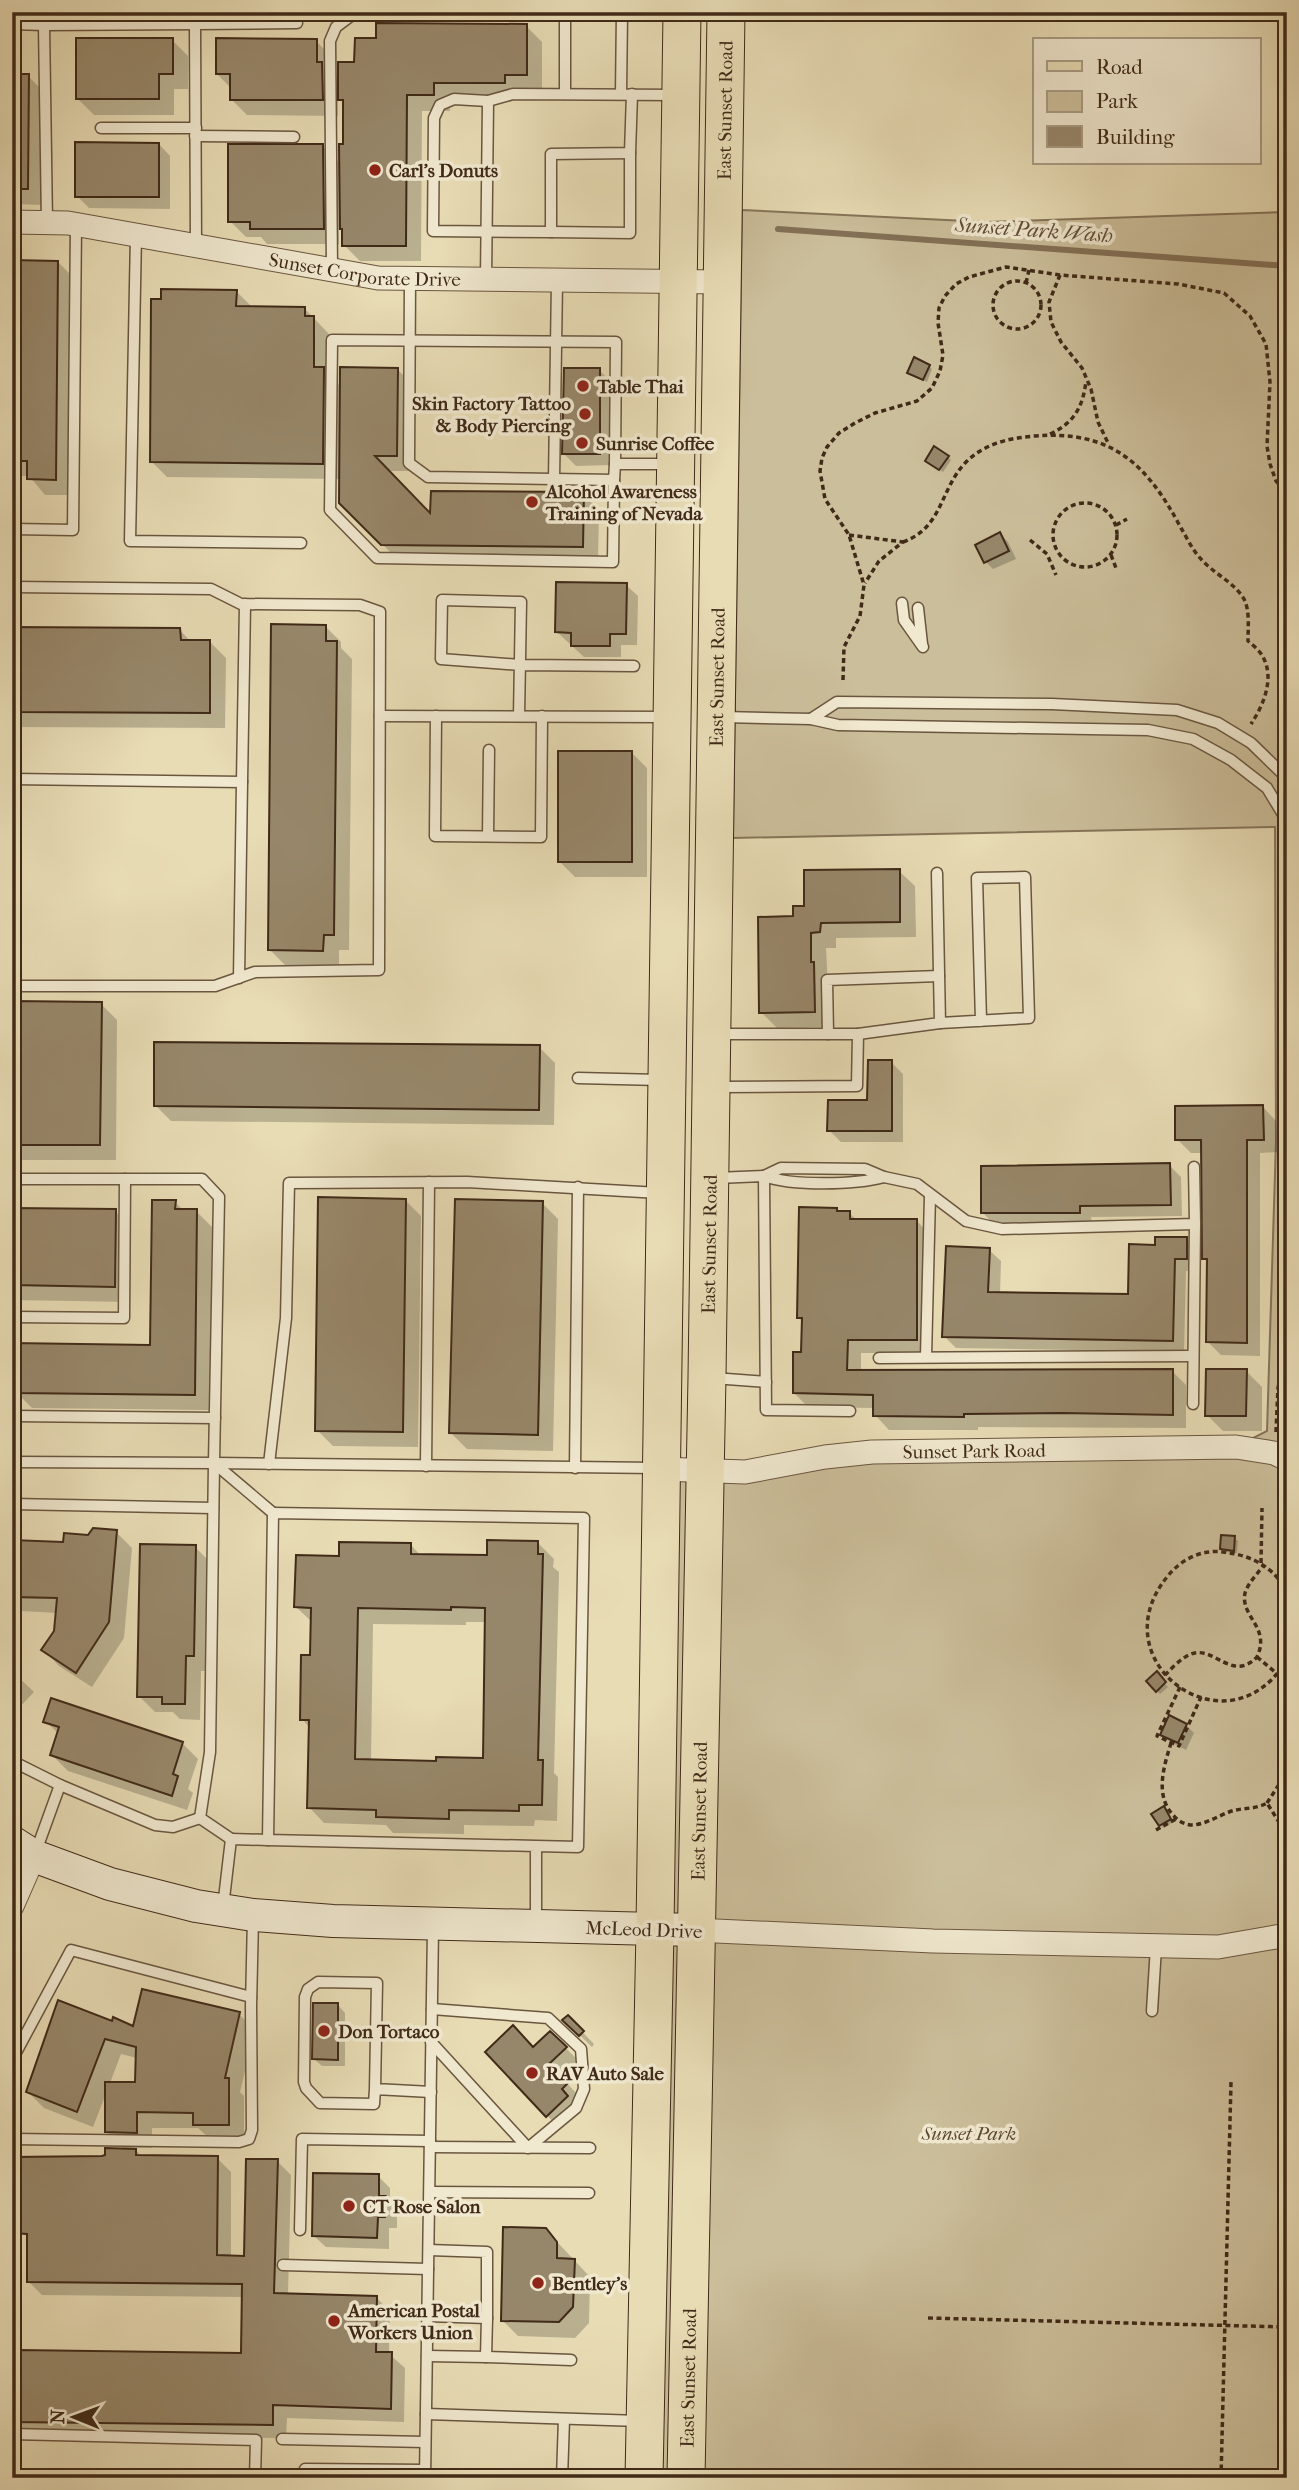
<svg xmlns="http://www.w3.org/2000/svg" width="1299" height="2490" font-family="'IM FELL French Canon',serif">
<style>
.green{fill:#cbbe9a;stroke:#867459;stroke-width:2}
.shadow{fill:#0003;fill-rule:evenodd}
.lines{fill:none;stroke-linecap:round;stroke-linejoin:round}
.stream{stroke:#837056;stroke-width:6}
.building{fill:#97876a;stroke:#402a18;stroke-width:2;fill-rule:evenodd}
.lane-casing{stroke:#6a563f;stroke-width:13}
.street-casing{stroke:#6a563f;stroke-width:25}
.secondary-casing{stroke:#402a18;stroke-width:34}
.primary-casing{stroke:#402a18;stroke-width:39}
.path{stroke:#402a18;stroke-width:3.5;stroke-dasharray:5 3.5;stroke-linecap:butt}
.lane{stroke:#f0e8cf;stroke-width:10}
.street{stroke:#f0e8cf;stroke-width:23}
.secondary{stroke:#f0e8cf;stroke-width:32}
.primary{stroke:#e8dcb5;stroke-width:37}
.poi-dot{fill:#8f2418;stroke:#f0e8cf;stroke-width:2.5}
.labels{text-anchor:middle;stroke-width:7;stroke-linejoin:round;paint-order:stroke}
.street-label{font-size:19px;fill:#402a18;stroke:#f0e8cf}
.poi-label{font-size:19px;font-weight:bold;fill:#402a18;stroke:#f0e8cf;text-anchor:start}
.park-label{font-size:19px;font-style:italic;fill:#5c4832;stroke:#f0e8cf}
.water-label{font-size:21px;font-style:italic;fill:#614d37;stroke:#f0e8cf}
</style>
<rect width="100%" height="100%" fill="#e8dcb5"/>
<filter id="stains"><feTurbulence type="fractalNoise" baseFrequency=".00286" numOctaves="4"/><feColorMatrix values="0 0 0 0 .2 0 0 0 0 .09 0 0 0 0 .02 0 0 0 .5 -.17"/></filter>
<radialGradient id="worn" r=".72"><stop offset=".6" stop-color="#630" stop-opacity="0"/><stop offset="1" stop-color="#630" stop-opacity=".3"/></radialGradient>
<polygon class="green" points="742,210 987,222 1287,212 1287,2478 655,2478 661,1469 825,1457 1236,1447 1267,1431 1276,1141 1275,827 733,838"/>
<g class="shadow">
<polygon points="526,26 542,42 542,90 520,99 449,98 450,111 422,111 421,261 360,261 344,245 344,231 339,226 339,244 267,244 261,237 246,237 230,221 322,146 341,164 345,146 345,104 338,97 338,116 247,115 231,99 231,88 217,74 316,41 332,57 332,74 340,82 356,63"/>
<polygon points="172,40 188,56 188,89 174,89 174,115 94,115 78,99"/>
<polygon points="12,76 28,76 44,92 43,205 12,204"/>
<polygon points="159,144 170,156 170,209 89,208 77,196"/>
<polygon points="12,262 58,262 74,278 71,495 45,495 29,476 12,476"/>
<polygon points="236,291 253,308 305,309 329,334 329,375 341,387 397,369 413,385 412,471 388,471 432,517 583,494 599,510 598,562 398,560 341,502 341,479 167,477 151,461"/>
<polygon points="929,366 932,369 927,382 909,373"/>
<polygon points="599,370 611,382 611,465 576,466 564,454"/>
<polygon points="948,457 951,460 943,472 930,464"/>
<polygon points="1000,534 1008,542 1016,559 993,569 986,562"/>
<polygon points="626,585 638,596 637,645 621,645 621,657 584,657 557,632"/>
<polygon points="325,626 341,642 341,648 352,659 349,950 339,950 339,966 286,966 270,950"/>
<polygon points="12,629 180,630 191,642 210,642 226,658 225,728 12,727"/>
<polygon points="631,752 647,768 647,877 575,877 559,861"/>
<polygon points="899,871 915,886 916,937 836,938 836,948 826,948 830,1027 777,1028 761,1012 794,918 806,908"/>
<polygon points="12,1003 101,1004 117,1020 116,1160 12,1160"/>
<polygon points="539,1047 555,1063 554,1125 171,1121 155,1105"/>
<polygon points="891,1062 903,1074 903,1142 841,1142 829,1130 869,1102"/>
<polygon points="1263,1107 1276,1121 1277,1152 1260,1153 1260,1356 1221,1355 1207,1341 1208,1263 1204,1258 1203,1153 1191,1153 1177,1139"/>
<polygon points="1169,1165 1181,1177 1182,1216 1091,1217 1092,1224 994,1224 982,1212"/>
<polygon points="405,1200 421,1216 418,1447 333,1446 317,1430"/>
<polygon points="175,1202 184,1211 196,1211 212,1227 210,1410 32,1408 16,1392 16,1380 12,1376 12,1345 152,1346"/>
<polygon points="542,1203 558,1219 553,1451 467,1449 451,1433"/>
<polygon points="12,1209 115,1211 131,1227 130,1302 12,1300"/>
<polygon points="836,1209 839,1213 849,1213 857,1220 916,1220 930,1235 930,1353 861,1353 861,1372 1172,1371 1186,1385 1186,1428 978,1427 978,1430 889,1430 875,1415 875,1408 808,1407 794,1393 803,1353 803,1322 799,1318"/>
<polygon points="1186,1239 1198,1251 1198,1270 1186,1271 1184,1352 956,1348 944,1336 989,1250 1001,1261 1000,1294 1129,1295 1156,1247"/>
<polygon points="1246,1371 1262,1387 1262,1431 1223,1431 1207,1415"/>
<polygon points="116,1532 132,1548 124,1638 92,1687 59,1666 44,1650 56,1632 58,1613 21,1611 12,1616 12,1542 64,1544"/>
<polygon points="1234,1538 1238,1541 1237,1553 1225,1552 1221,1549"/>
<path d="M538 1543 554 1559 553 1567 559 1572 554 1773 558 1777 557 1821 535 1820 534 1826 464 1825V1834L393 1833 386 1825 324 1823 309 1807 310 1728 302 1719 312 1657 313 1623 296 1607 341 1557 411 1545 421 1556 488 1557ZM466 1622H487L484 1760 438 1763 371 1761 373 1624 466 1625Z"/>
<polygon points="195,1547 211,1563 209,1671 201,1671 200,1720 180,1719 173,1712 155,1712 139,1696"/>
<polygon points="12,1671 34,1692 17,1710 12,1705"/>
<polygon points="1157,1674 1168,1687 1160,1694 1148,1681"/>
<polygon points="45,1721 182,1743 198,1759 188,1789 193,1793 187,1810 68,1771 52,1755 59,1734"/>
<polygon points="1186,1725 1194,1733 1186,1750 1170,1742 1162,1735"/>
<polygon points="1167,1812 1173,1822 1163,1828 1160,1825"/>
<polygon points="338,2005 345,2013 345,2066 322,2066 314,2059"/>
<path d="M239 2014 255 2030 240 2092 244 2096V2141L211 2140 198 2128H152V2148H133L143 2157 217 2158 231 2172V2257H246L277 2161 291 2175 288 2295 377 2298 390 2312 389 2354 405 2368 404 2422 287 2418 286 2438 12 2435V2352L243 2355V2297L42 2295 28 2281 103 2158 125 2150 107 2132V2091L93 2127 44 2108 28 2092 113 2024 135 2028ZM121 2054 137 2058V2084L110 2083Z"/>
<polygon points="568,2017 594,2044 592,2047 564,2020"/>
<polygon points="550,2033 578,2060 560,2076 579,2096 572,2102 578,2109 559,2128 487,2052 534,2049"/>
<polygon points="12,2159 26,2171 12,2260"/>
<polygon points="378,2176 390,2188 390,2202 397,2210 397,2228 389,2228 389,2249 326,2247 314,2236"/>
<polygon points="545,2229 590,2277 589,2323 575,2338 518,2336 502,2320"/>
<polygon points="12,2468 243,2473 247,2478 12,2478"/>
</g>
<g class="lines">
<polyline class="stream" points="778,229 1287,266"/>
</g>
<g class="building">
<polygon points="376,23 527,24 527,75 505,75 505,83 434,83 434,95 407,95 406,246 342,246 342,229 340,229 339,144 343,144 343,100 338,100 338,62 354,62 355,38 376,38"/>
<polygon points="76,38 173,38 173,74 159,74 159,99 76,99"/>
<polygon points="216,38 317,39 317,62 322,62 323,100 230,100 230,74 216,74"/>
<polygon points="12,74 29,74 28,189 12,189"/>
<polygon points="75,142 159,143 159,197 75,197"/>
<polygon points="228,144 323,144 324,229 250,229 250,222 228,222"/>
<polygon points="12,260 58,261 56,480 27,479 27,461 12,461"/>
<polygon points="161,289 237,290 236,306 305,307 305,316 314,316 314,367 324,367 323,464 150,462 151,299 161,299"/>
<polygon points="914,357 930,365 923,380 907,373"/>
<polygon points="340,367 398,368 397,456 375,456 430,513 431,491 584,492 583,547 381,545 339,503"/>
<polygon points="564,368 600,368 600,454 562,454"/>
<polygon points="934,446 949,456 939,470 925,461"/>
<polygon points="1000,532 1009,551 984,563 975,545"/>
<polygon points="556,582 627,583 626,634 610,634 610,646 571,646 571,633 555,632"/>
<polygon points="271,624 326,625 326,641 337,641 334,935 324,935 323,951 268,950"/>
<polygon points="12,627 180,628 181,640 210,640 210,713 12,712"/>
<rect x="558" y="751" width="74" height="111"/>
<polygon points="900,869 900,922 821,923 820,932 811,933 811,962 814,962 815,1012 759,1013 758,917 793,916 793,906 804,906 804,870"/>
<polygon points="12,1001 102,1002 100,1145 12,1145"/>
<polygon points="154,1042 540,1045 539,1110 154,1106"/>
<polygon points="868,1060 892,1060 892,1131 827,1131 828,1100 867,1100"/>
<polygon points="1263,1105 1264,1140 1247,1140 1247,1343 1206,1342 1207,1259 1202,1259 1201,1140 1175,1140 1175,1106"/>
<polygon points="1170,1163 1171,1205 1080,1206 1080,1213 981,1213 981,1166"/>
<polygon points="318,1197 406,1199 403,1432 315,1431"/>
<polygon points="455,1199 543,1201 538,1435 449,1433"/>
<polygon points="152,1200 176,1200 175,1209 197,1209 195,1395 14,1393 12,1343 150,1345"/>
<polygon points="799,1207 837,1208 837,1211 850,1211 850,1219 917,1219 917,1340 848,1340 847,1370 1173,1369 1173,1415 1063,1413 964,1414 964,1417 873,1416 873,1395 793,1393 793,1352 801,1352 802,1318 797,1318"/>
<polygon points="12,1208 116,1209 115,1287 12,1285"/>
<polygon points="1155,1237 1187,1237 1187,1259 1175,1259 1173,1341 942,1337 946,1246 990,1248 988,1292 1128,1294 1129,1244 1155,1245"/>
<polygon points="1206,1369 1247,1369 1246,1416 1205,1416"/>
<polygon points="93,1528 117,1530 109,1622 76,1673 41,1650 54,1631 57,1598 12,1597 12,1540 63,1542 64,1533 88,1535"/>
<polygon points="1221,1535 1235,1536 1234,1551 1220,1549"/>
<path d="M487 1540 538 1541V1554H543L538 1760H543L542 1805H519V1811L449 1810V1819L376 1817V1810L307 1808 309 1720H300L301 1655H310L311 1608 294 1607 296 1555 339 1556V1542L411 1543V1554L487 1555ZM451 1607 485 1608 483 1758 436 1757V1761L355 1759 358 1608 451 1610Z"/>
<polygon points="140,1544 196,1545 194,1656 186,1656 185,1704 162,1704 162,1697 137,1697"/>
<polygon points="1157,1671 1166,1682 1156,1692 1146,1681"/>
<polygon points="51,1698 183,1742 173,1774 178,1776 172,1796 50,1755 59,1727 43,1722"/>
<polygon points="1169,1715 1187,1724 1178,1743 1160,1735"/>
<polygon points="1164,1806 1171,1819 1159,1826 1151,1814"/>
<polygon points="142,1989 240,2012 225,2078 229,2078 229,2125 193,2125 193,2113 137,2112 137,2133 105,2132 105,2082 135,2082 136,2047 105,2039 77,2112 26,2092 58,2000 112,2021 113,2017 133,2026"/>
<polygon points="313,2003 338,2003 338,2060 312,2059"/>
<polygon points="568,2015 584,2031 579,2036 562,2020"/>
<polygon points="513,2025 533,2047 550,2031 567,2047 550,2063 568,2083 562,2089 568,2096 546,2117 485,2052"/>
<polygon points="105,2148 136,2149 136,2155 218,2156 217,2255 244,2256 246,2159 278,2159 274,2293 377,2296 376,2352 392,2352 391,2409 273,2405 273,2425 12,2422 12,2399 19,2399 19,2350 241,2353 242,2284 27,2282 27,2234 12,2233 12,2157 102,2156 105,2155"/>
<polygon points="313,2173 379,2174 379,2196 386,2196 385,2217 378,2217 377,2238 312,2236"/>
<polygon points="503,2227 546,2228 557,2242 557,2258 575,2259 573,2307 559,2322 501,2321"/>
</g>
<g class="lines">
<g class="lane-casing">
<g id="lane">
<polyline points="12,24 44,25"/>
<polyline points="565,94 565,12"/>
<polyline points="621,94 622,12"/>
<polyline points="488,101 454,99 440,105 434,118 433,231 551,232 551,154 630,153 632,94"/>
<polyline points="101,128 196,128"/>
<polyline points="195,136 294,137"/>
<polyline points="47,223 44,25 195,24"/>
<polyline points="551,232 630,233 630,153"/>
<polyline points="136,235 130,541 301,543"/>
<polyline points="196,246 195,24 297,23"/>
<polyline points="332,270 330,41 336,27 352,15 622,13"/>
<polyline points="410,279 409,463 428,477 614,480 615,464 669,464"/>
<polyline points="486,280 488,101 513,94 676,95"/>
<polyline points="554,479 557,281"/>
<polyline points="614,480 613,562 377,558 330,510 332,340 616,342 615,464"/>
<polyline points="12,529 73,530 76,224"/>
<polyline points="12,587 211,589 241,604 360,605 380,612 379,970 255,972 215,986 12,986"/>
<polyline points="902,603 904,620 923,647"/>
<polyline points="918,608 922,644"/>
<polyline points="380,716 668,717"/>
<polyline points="436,716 435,836 541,837 542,716"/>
<polyline points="519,716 521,602 442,600 441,659 520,665 634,666"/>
<polyline points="723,717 811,719 838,725 1148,730 1193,739 1231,760 1267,788 1287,821"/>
<polyline points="811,719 837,702 1052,704 1177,710 1218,723 1251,743 1287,778"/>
<polyline points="12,779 242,782 239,978"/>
<polyline points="242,782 245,604"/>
<polyline points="488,836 489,750"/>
<polyline points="940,1023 1029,1018 1025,877 977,878 981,1021"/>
<polyline points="716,1034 858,1034 857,1086 717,1087"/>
<polyline points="828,1034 827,980 939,976"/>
<polyline points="858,1034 940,1023 937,873"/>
<polyline points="578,1078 660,1080"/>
<path d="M781 1168 865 1169 884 1177C855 1185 792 1186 764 1176Z"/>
<polyline points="884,1177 917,1184 966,1221 1002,1229 1195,1224 1194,1167"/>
<polyline points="716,1178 764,1176 766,1410 850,1411"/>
<polyline points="12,1179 202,1179 219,1197 214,1463"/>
<polyline points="12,1317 124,1318 125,1179"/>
<polyline points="926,1357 930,1195"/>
<polyline points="879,1358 1192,1356"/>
<polyline points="713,1378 766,1382"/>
<polyline points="1193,1404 1195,1224"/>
<polyline points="12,1416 215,1418"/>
<polyline points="12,1462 214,1463 273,1513"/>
<polyline points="269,1464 286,1318 289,1183 467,1182 659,1193"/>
<polyline points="426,1466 429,1182"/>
<polyline points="575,1468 578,1187"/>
<polyline points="12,1504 213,1508"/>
<polyline points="12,1761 60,1785 35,1854"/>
<polyline points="60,1785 155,1825 173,1827 200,1818"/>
<polyline points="231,1839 200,1818 210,1752 214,1463 657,1468"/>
<polyline points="223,1907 231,1839 268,1840"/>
<polyline points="536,1923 536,1846 578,1847 584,1518 273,1513 268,1840 536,1846"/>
<polyline points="1152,2011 1156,1947"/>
<polyline points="431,2042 528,2148 576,2108 584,2089 581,2049 548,2018 432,2009"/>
<polyline points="12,2060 71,1950 251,1997"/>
<polyline points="375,2089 374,2104 320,2103 306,2088 304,2082 305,1997 308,1989 318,1982 377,1983 375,2089 431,2092"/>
<polyline points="12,2139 239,2142 249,2139 252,2130 251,2006 253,1918"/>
<polyline points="430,2147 590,2148"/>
<polyline points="430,2192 589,2193"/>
<polyline points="300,2230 302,2139 430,2141"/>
<polyline points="283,2265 428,2269"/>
<polyline points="427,2316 487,2318 487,2252 429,2250"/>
<polyline points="427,2356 486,2357 487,2318"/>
<polyline points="486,2357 571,2360"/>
<polyline points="426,2414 640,2421"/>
<polyline points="12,2434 256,2440 255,2478"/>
<polyline points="282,2439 425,2442"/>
<polyline points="425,2476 478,2478"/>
<polyline points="305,2478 305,2469 425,2470"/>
<polyline points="425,2478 433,1928"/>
<polyline points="562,2478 564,2419"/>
</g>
</g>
<g class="street-casing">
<g id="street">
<path id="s1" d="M12 222 68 223 378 278 722 282"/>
<path id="s2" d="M661 1469 745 1472 825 1457 872 1452 1236 1447 1274 1453 1287 1459"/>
<polyline points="12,1906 34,1856"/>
<polyline points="695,1930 933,1941 1218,1947 1287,1935"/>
</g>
</g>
<g class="secondary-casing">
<polyline id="secondary" points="12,1842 34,1856 110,1884 196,1906 253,1915 333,1921 695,1930"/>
</g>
<g class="primary-casing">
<g id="primary">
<polyline points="644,2478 655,1929 682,12"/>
<path id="s3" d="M686 2478 707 1377 726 12"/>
</g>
</g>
<g class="path">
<polyline points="1060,275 1049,302 1051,322 1061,342 1082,368 1091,389 1098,422 1109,445"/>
<circle cx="1017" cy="305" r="24"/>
<polyline points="1026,283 1029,270"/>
<path d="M1050 434C1074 423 1083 407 1086 381"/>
<circle cx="1085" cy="535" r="32"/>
<polyline points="1116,525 1127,519"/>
<polyline points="849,535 903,542 879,561 865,583"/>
<polyline points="1030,540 1047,554 1056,575"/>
<path d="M903 542C944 527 939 489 967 461 986 443 1010 438 1035 436 1112 430 1147 464 1181 528 1187 538 1193 551 1201 559 1214 574 1234 582 1244 599 1250 611 1248 627 1248 641 1253 645 1260 651 1263 657 1275 679 1263 706 1251 724"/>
<polyline points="1111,555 1116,568"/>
<polyline points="843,680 844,647 860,616 864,585 849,535 825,499 820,471 822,458 827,447 839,433 855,423 875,413 917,401 932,388 940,371 943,355 938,323 939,308 945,296 956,284 969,277 1006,267 1060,275 1178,284 1224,293 1250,316 1266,344 1270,382 1267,446 1270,464 1276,481 1287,493"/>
<polyline points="1276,1432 1278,1388 1287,1344"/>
<polyline points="1261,1563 1262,1508"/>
<path d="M1287 1593C1275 1567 1251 1555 1223 1552 1201 1549 1180 1560 1167 1577 1102 1657 1213 1745 1275 1676 1280 1671 1283 1664 1287 1658"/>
<polyline points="1257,1657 1287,1682"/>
<path d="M1165 1675C1172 1668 1181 1658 1191 1654 1214 1645 1232 1683 1257 1657 1271 1627 1240 1617 1245 1593 1248 1583 1258 1573 1264 1565"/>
<polyline points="1180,1687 1157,1736 1179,1746 1201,1697"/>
<path d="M1171 1743C1164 1766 1154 1796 1174 1816 1179 1822 1186 1825 1193 1825 1206 1824 1218 1816 1229 1812 1242 1807 1255 1810 1267 1803L1287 1835"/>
<polyline points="1267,1803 1282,1780 1287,1765"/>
<polyline points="1156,1830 1176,1819"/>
<polyline points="928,2318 1287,2327"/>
<polyline points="1221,2478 1231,2082"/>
</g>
<use href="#lane" class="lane"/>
<use href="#street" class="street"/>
<use href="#secondary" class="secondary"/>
<use href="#primary" class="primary"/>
</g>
<g class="poi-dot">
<circle cx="375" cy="170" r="7"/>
<circle cx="583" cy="386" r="7"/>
<circle cx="585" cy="414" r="7"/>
<circle cx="582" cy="443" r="7"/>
<circle cx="532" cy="502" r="7"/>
<circle cx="324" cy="2031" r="7"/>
<circle cx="532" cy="2073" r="7"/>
<circle cx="349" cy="2206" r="7"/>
<circle cx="538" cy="2283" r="7"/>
<circle cx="334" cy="2321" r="7"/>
</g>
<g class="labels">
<g class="street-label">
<text dy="7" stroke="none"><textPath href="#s3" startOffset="2368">East Sunset Road</textPath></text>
<text dy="7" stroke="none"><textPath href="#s1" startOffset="357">Sunset Corporate Drive</textPath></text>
<text dy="7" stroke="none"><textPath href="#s3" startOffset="1801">East Sunset Road</textPath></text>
<text dy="7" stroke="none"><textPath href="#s3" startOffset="1234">East Sunset Road</textPath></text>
<text dy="7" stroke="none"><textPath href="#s2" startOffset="315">Sunset Park Road</textPath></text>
<text dy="7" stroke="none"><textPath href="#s3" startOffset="667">East Sunset Road</textPath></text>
<text transform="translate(644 1929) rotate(2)" y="7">McLeod Drive</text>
<text dy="7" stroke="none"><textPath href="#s3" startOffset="100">East Sunset Road</textPath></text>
</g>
<g class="poi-label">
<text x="389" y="177">Carl's Donuts</text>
<text x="597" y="393">Table Thai</text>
<text x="571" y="410" text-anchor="end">Skin Factory Tattoo<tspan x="571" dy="22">&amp; Body Piercing</tspan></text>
<text x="596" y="450">Sunrise Coffee</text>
<text x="546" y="498">Alcohol Awareness<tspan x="546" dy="22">Training of Nevada</tspan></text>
<text x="338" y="2038">Don Tortaco</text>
<text x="546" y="2080">RAV Auto Sale</text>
<text x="363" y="2213">CT Rose Salon</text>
<text x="552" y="2290">Bentley's</text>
<text x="348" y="2317">American Postal<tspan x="348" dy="22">Workers Union</tspan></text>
</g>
<g class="park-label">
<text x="969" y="2140">Sunset Park</text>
</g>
<g class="water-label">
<text transform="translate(1034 230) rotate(4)" y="7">Sunset Park Wash</text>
</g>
</g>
<rect width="1299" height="2490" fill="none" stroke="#e8dcb5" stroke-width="42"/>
<rect x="14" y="14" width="1271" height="2462" fill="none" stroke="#402a18" stroke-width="3.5"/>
<rect x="21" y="21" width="1257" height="2448" fill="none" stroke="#402a18" stroke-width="2"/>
<rect x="1033" y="38" width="228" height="126" fill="#f0e8cf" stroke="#aa9c86" stroke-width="2"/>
<rect x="1047" y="61" width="35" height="10" fill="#e8dcb5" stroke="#aa9c86" stroke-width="2"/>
<text x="1096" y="74" font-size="21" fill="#402a18">Road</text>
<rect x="1047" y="91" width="35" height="21" fill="#cbbe9a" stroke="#aa9c86" stroke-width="2"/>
<text x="1096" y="108" font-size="21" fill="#402a18">Park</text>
<rect x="1047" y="126" width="35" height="21" fill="#97876a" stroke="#aa9c86" stroke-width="2"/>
<text x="1096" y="144" font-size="21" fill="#402a18">Building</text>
<g transform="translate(74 2417) rotate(271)" stroke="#f0e8cf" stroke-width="5" paint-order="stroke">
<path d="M0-5L12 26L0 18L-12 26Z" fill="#402a18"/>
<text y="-10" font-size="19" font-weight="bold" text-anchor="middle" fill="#402a18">N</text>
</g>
<rect width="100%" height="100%" filter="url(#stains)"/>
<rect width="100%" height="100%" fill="url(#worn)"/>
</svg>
